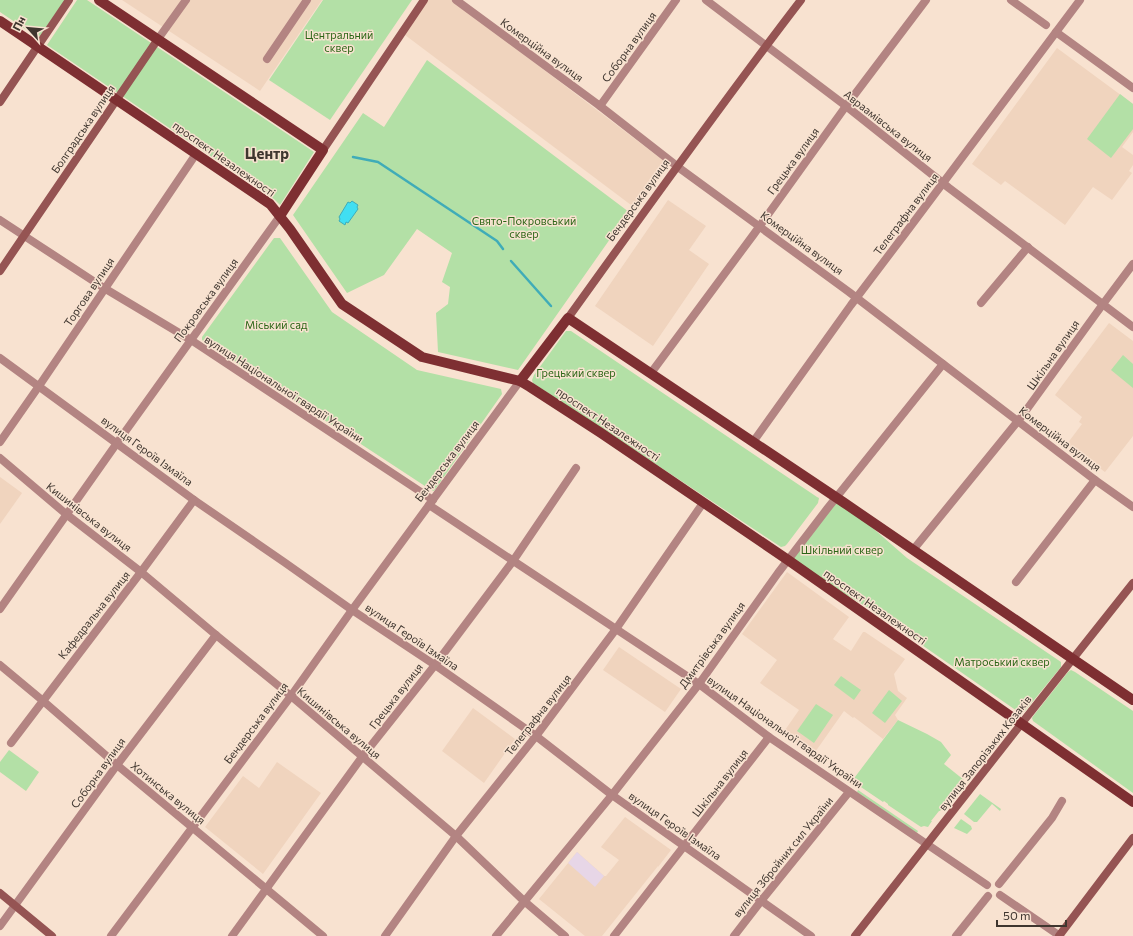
<svg xmlns="http://www.w3.org/2000/svg" width="1133" height="936" font-family="Commissioner,sans-serif">
<style>
.built{fill:#f0d4be}
.industrial{fill:#e7d6e7}
.green{fill:#b3e0a6}
.water{fill:#40dff2;stroke:#40acb8}
.lines{fill:none;stroke-linecap:round;stroke-linejoin:round}
.stream{stroke:#40acb8;stroke-width:2.5}
.minor{stroke:#b38482;stroke-width:8}
.tertiary{stroke:#b38482;stroke-width:8}
.secondary{stroke:#955453;stroke-width:8}
.primary{stroke:#7e2f32;stroke-width:10}
.labels{text-anchor:middle;stroke-width:3;stroke-linejoin:round;paint-order:stroke}
.park-label{font-size:11px;fill:#2b6616;stroke:#f8e2d0}
.street-label{font-size:11px;fill:#3f362f;stroke:#f8e2d0}
.district-label{font-size:15px;font-weight:bold;fill:#3f362f;stroke:#f8e2d0}
</style>
<rect width="100%" height="100%" fill="#f8e2d0"/>
<g class="built">
<polygon points="122,0 322,0 260,91"/>
<polygon points="428,0 452,0 668,164 635,208 405,35"/>
<polygon points="1057,48 1133,104 1133,132 1122,147 1133,155 1133,165 1129,171 1132,173 1112,200 1093,187 1065,225 1005,181 1001,185 972,164"/>
<polygon points="668,200 706,226 689,250 709,264 653,346 595,306"/>
<polygon points="1109,323 1133,341 1133,436 1105,472 1067,444 1082,424 1079,422 1082,417 1055,395"/>
<polygon points="0,477 22,493 0,524"/>
<polygon points="787,572 849,617 833,639 851,651 863,632 865,632 905,659 894,674 898,691 907,698 895,715 898,720 883,739 854,717 853,718 844,711 813,755 783,733 799,710 760,683 777,660 742,634"/>
<polygon points="619,647 681,689 665,712 603,670"/>
<polygon points="473,708 515,739 484,783 442,751"/>
<polygon points="277,762 321,793 263,874 205,827 243,776 259,788"/>
<polygon points="625,817 671,850 658,867 658,866 602,936 585,936 539,899 577,852 604,876 606,876 619,860 601,847"/>
</g>
<polygon class="industrial" points="577,852 604,876 595,887 568,863"/>
<g class="green">
<polygon points="0,0 65,0 40,36 34,35 0,12"/>
<polygon points="77,0 87,0 314,152 280,205 274,199 47,45"/>
<polygon points="323,0 412,0 330,120 269,80"/>
<polygon points="427,60 629,212 518,370 438,352 436,313 448,304 450,287 442,282 452,253 417,229 384,275 347,293 293,215 363,113 384,127"/>
<polygon points="1120,94 1133,104 1133,129 1111,158 1087,139"/>
<polygon points="274,238 280,238 332,312 417,370 501,389 502,394 434,491 431,490 202,340 202,337"/>
<polygon points="566,331 571,331 817,497 819,498 818,503 787,544 785,546 781,547 533,383 532,380 534,375"/>
<polygon points="1123,355 1133,364 1133,388 1111,370"/>
<polygon points="836,498 843,502 907,558 1061,662 1061,667 1025,711 1021,713 1017,711 870,609 788,560"/>
<polygon points="1071,670 1075,672 1133,711 1133,793 1033,721 1032,718 1034,715 1068,672"/>
<polygon points="841,676 861,690 854,700 834,685"/>
<polygon points="889,690 902,701 885,723 872,713"/>
<polygon points="816,704 833,715 814,743 797,731"/>
<polygon points="898,720 927,734 941,742 951,755 944,764 964,780 944,805 944,806 940,811 939,811 931,821 932,821 928,827 924,826 921,827 888,805 888,804 884,801 883,802 852,781"/>
<polygon points="9,750 39,772 26,791 0,772 0,762"/>
<polygon points="858,790 918,831 917,833 857,792"/>
<polygon points="980,794 1001,809 1000,811 992,804 977,822 974,822 964,814"/>
<polygon points="961,819 971,826 972,829 967,834 954,828"/>
</g>
<polygon class="water" points="352,201 358,205 357,207 358,209 348,223 346,222 345,225 339,221 340,219 339,217 348,202 350,203"/>
<g class="lines">
<g class="stream">
<polyline points="353,157 378,162 497,241 503,249"/>
<polyline points="511,261 551,306"/>
</g>
<g class="minor">
<polyline points="456,0 600,106 682,170 849,292 943,364 1095,480 1133,507"/>
<polyline points="706,0 846,106 949,188 1133,327"/>
<polyline points="1011,0 1046,25"/>
<polyline points="1056,32 1133,88"/>
<polyline points="158,39 186,0"/>
<polyline points="267,59 307,0"/>
<polyline points="600,106 676,0"/>
<polyline points="0,220 104,288 191,340 433,500"/>
<polyline points="981,303 1028,247"/>
<polyline points="0,358 194,500 284,562 352,610 435,665 536,736 612,795 811,936"/>
<polyline points="651,373 754,234 846,106 926,0"/>
<polyline points="0,442 39,386 196,154"/>
<polyline points="429,505 699,684 769,737 987,885"/>
<polyline points="913,550 1022,416 1103,304 1133,264"/>
<polyline points="1016,582 1095,480"/>
<polyline points="0,665 42,700 117,765 323,936"/>
<polyline points="291,696 456,836 524,901 565,936"/>
<polyline points="11,743 141,572 194,500"/>
<polyline points="999,884 1052,818 1062,801"/>
<polyline points="1000,895 1060,936"/>
<polyline points="0,926 117,765 216,635"/>
<polyline points="232,936 362,757 435,665 513,561 576,468"/>
<polyline points="385,936 456,836 536,736 616,629 703,503"/>
<polyline points="496,936 612,795 699,684 778,573 827,509 943,364"/>
<polyline points="614,936 769,737"/>
<polyline points="734,936 761,901 849,792"/>
<polyline points="956,936 988,896"/>
</g>
<g class="tertiary">
<polyline points="753,442 851,305 904,235 1080,0"/>
<polyline points="0,458 66,514 141,572 216,635 291,696"/>
<polyline points="0,609 117,443 280,216"/>
<polyline points="111,936 291,696 352,610 520,381"/>
</g>
<g class="secondary">
<polyline points="0,102 69,0"/>
<polyline points="323,150 424,0"/>
<polyline points="0,271 158,39"/>
<path d="M568 318C645 211 721 104 801 0"/>
<polyline points="0,893 52,936"/>
<polyline points="855,936 1014,733 1133,583"/>
<polyline points="1059,936 1133,838"/>
</g>
<g class="primary">
<polyline points="99,0 323,150 280,216"/>
<polyline points="0,21 270,204 290,229 342,304 422,357 520,381 530,387 601,433 788,560 1133,802"/>
<polyline points="520,381 568,318 843,502 1133,700"/>
</g>
</g>
<g class="labels">
<g class="park-label">
<text x="339" y="39">Центральний<tspan x="339" dy="13">сквер</tspan></text>
<text x="524" y="225">Свято-Покровський<tspan x="524" dy="13">сквер</tspan></text>
<text x="276" y="329">Міський сад</text>
<text x="576" y="377">Грецький сквер</text>
<text x="842" y="554">Шкільний сквер</text>
<text x="1002" y="666">Матроський сквер</text>
</g>
<g class="street-label">
<text transform="translate(629 47) rotate(-54)" y="4">Соборна вулиця</text>
<text transform="translate(542 50) rotate(36)" y="4">Комерційна вулиця</text>
<text transform="translate(888 126) rotate(38)" y="4">Авраамівська вулиця</text>
<text transform="translate(83 129) rotate(-56)" y="4">Болградська вулиця</text>
<text transform="translate(224 159) rotate(35)" y="4">проспект Незалежності</text>
<text transform="translate(793 161) rotate(-54)" y="4">Грецька вулиця</text>
<text transform="translate(638 200) rotate(-54)" y="4">Бендерська вулиця</text>
<text transform="translate(906 214) rotate(-53)" y="4">Телеграфна вулиця</text>
<text transform="translate(802 243) rotate(36)" y="4">Комерційна вулиця</text>
<text transform="translate(89 292) rotate(-56)" y="4">Торгова вулиця</text>
<text transform="translate(206 300) rotate(-54)" y="4">Покровська вулиця</text>
<text transform="translate(1053 355) rotate(-55)" y="4">Шкільна вулиця</text>
<text transform="translate(284 389) rotate(33)" y="4">вулиця Національної гвардії України</text>
<text transform="translate(608 424) rotate(34)" y="4">проспект Незалежності</text>
<text transform="translate(1060 439) rotate(37)" y="4">Комерційна вулиця</text>
<text transform="translate(147 451) rotate(36)" y="4">вулиця Героїв Ізмаїла</text>
<text transform="translate(447 461) rotate(-53)" y="4">Бендерська вулиця</text>
<text transform="translate(89 517) rotate(38)" y="4">Кишинівська вулиця</text>
<text transform="translate(875 607) rotate(35)" y="4">проспект Незалежності</text>
<text transform="translate(94 615) rotate(-52)" y="4">Кафедральна вулиця</text>
<text transform="translate(412 637) rotate(34)" y="4">вулиця Героїв Ізмаїла</text>
<text transform="translate(712 645) rotate(-54)" y="4">Дмитрівська вулиця</text>
<text transform="translate(396 696) rotate(-52)" y="4">Грецька вулиця</text>
<text transform="translate(538 715) rotate(-52)" y="4">Телеграфна вулиця</text>
<text transform="translate(256 723) rotate(-53)" y="4">Бендерська вулиця</text>
<text transform="translate(339 723) rotate(40)" y="4">Кишинівська вулиця</text>
<text transform="translate(785 732) rotate(35)" y="4">вулиця Національної гвардії України</text>
<text transform="translate(985 753) rotate(-52)" y="4">вулиця Запорізьких Козаків</text>
<text transform="translate(98 773) rotate(-54)" y="4">Соборна вулиця</text>
<text transform="translate(720 783) rotate(-52)" y="4">Шкільна вулиця</text>
<text transform="translate(168 793) rotate(39)" y="4">Хотинська вулиця</text>
<text transform="translate(675 826) rotate(35)" y="4">вулиця Героїв Ізмаїла</text>
<text transform="translate(783 857) rotate(-51)" y="4">вулиця Збройних сил України</text>
</g>
<g class="district-label">
<text x="267" y="159">Центр</text>
</g>
</g>
<g transform="translate(28 28) rotate(297)" stroke="#f8e2d0" stroke-width="3" paint-order="stroke">
<path d="M0-3L7 15L0 10L-7 15Z" fill="#3f362f"/>
<text y="-6" font-size="11" font-weight="bold" text-anchor="middle" fill="#3f362f">Пн</text>
</g>
<path d="M997 920v6h69v-6" fill="none" stroke="#3f362f" stroke-width="2"/>
<text x="1003" y="920" font-size="12" fill="#3f362f" stroke="#f8e2d0" stroke-width="3" paint-order="stroke">50 m</text>
</svg>
